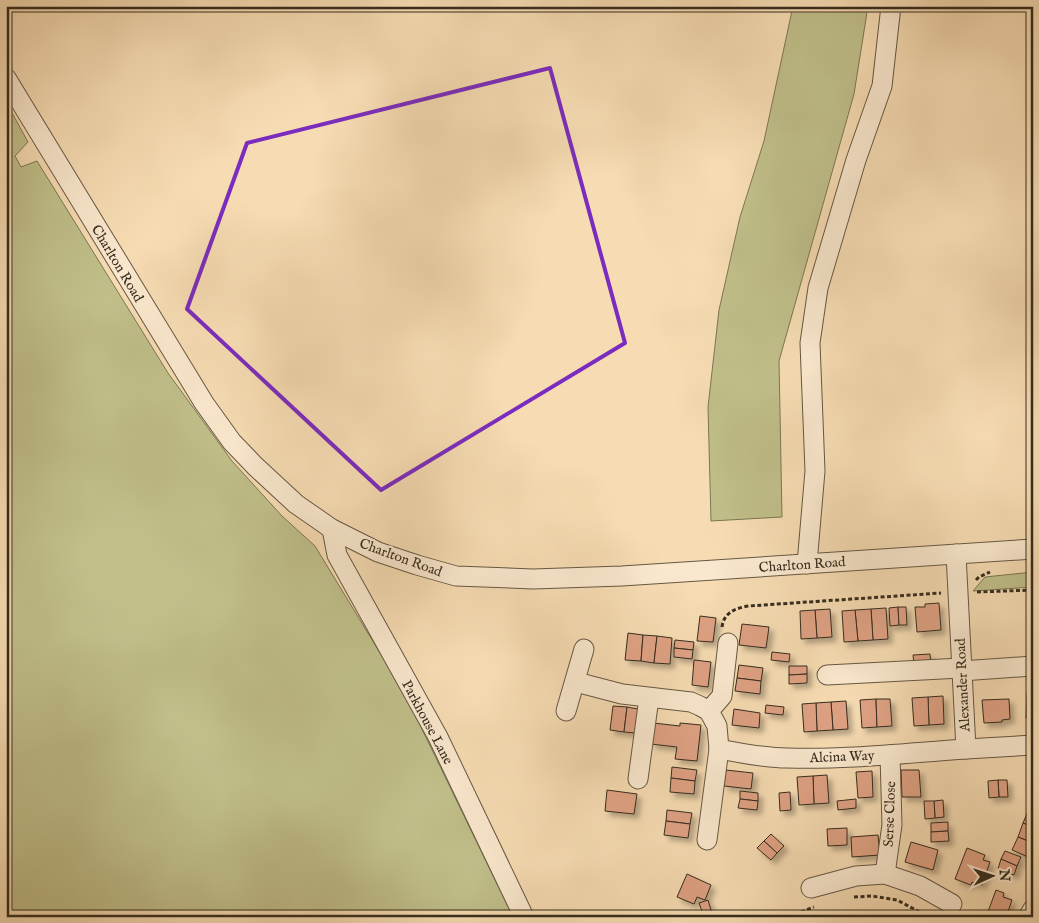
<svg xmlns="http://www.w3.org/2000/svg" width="1039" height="923" font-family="'IM FELL English',serif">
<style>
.green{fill:#c0bf8a;stroke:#7b7654}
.building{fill:#dfa284;stroke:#362c1f;filter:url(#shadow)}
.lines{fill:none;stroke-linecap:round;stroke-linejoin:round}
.minor-casing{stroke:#665844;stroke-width:21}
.path{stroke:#362c1f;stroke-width:3;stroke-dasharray:4 2.5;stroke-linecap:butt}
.minor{stroke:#fae8ce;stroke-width:19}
.marked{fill:none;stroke:#7b2cbf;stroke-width:4;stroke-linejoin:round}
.labels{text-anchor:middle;stroke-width:4.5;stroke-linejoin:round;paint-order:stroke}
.street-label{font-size:14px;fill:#362c1f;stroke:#fae8ce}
</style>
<defs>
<filter id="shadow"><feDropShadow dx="4.5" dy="4.5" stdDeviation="2.5" flood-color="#0004"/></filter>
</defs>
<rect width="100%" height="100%" fill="#f7dcb3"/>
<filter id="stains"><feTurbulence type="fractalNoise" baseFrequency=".004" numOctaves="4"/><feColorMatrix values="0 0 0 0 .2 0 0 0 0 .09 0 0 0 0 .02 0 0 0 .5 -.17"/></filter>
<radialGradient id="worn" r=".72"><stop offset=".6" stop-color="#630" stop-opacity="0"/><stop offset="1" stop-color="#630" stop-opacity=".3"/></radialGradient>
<g class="green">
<polygon points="793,6 868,6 854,94 779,361 782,517 711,521 708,407 719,310 740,217 764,141"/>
<polygon points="6,102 28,142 15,156 21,167 37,161 168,373 232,461 282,516 315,546 405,694 513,917 6,917"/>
<polygon points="1033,572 1033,587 973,591 985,577"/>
</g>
<g class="building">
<polygon points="939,603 941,630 917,632 915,607 925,607 925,604"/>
<polygon points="898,607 899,625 890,626 889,608"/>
<polygon points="898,607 906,607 907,625 899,625"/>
<polygon points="886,608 888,639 873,640 871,609"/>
<polygon points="830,609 832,637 817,638 815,610"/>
<polygon points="871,609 873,640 858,641 855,610"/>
<polygon points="815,610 817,638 801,639 800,611"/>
<polygon points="855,610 858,641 844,642 842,611"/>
<polygon points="700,616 716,618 713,642 697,641"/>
<polygon points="742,624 769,627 766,648 739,645"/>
<polygon points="628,633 643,635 641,661 625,660"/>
<polygon points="643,635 657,636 654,663 641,661"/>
<polygon points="657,636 672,638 670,664 654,663"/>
<polygon points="675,640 694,642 693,650 674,648"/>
<polygon points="674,648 693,650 692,659 674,657"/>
<polygon points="772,652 790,654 789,662 771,660"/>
<polygon points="930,654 931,664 914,665 913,655"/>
<polygon points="694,660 711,662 708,687 692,685"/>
<polygon points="739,665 763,668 761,681 737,678"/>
<polygon points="789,666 807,666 807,674 789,675"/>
<polygon points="807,674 807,683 789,684 789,675"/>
<polygon points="737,678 761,681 760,694 735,691"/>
<polygon points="1027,693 1033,693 1033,718 1026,718"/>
<polygon points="943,696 944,724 929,725 928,697"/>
<polygon points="928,697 929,725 914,726 912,698"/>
<polygon points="876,699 877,727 862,728 860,700"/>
<polygon points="876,699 890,699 892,726 877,727"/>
<polygon points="1009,699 1010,719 1002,720 1002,722 984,723 982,700"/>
<polygon points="846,701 848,729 833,730 831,702"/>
<polygon points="831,702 833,730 817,731 816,703"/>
<polygon points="816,703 817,731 804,732 802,704"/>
<polygon points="766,705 784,707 783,715 765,713"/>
<polygon points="613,706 627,707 624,732 610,730"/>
<polygon points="627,707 638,709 635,733 624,732"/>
<polygon points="734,709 760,713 759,728 732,725"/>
<polygon points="653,723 680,726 680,723 701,725 697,761 675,759 677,747 651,744"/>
<polygon points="672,767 697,770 695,781 671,778"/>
<polygon points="726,770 753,773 751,789 724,786"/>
<polygon points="901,770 919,770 921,797 902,797"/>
<polygon points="872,771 873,797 858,798 856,772"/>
<polygon points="827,775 829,803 814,804 813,776"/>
<polygon points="813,776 814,804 799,805 797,777"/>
<polygon points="671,778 695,781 694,794 670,792"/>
<polygon points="998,780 1007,780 1008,797 999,797"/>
<polygon points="998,780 999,797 989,798 988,781"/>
<polygon points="607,790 637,794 634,814 605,811"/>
<polygon points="740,791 758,793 758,801 740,799"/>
<polygon points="790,792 791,810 780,811 779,793"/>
<polygon points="740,799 758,801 757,810 738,808"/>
<polygon points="856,799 856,808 838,810 837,801"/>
<polygon points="943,800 944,817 935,818 934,801"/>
<polygon points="924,801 934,801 935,818 925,819"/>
<polygon points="1029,809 1033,810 1033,827 1023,823"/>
<polygon points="667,810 692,813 690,824 666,821"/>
<polygon points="666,821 690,824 688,838 664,835"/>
<polygon points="948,822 948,831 931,832 931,823"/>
<polygon points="1023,823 1033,827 1033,843 1018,837"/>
<polygon points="847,828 847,845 828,846 827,829"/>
<polygon points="948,831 949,841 931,842 931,832"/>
<polygon points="771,834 784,846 777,853 764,841"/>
<polygon points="878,835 880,855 852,857 851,837"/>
<polygon points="1018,837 1033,843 1033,859 1012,850"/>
<polygon points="764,841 777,853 771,860 757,848"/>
<polygon points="911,842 938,850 933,870 905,862"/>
<polygon points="967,848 985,855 983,860 990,862 982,885 972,882 971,885 955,879"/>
<polygon points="1005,851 1021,857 1017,866 1001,859"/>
<polygon points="1001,859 1017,866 1014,875 998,869"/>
<polygon points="687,874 711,885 705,900 697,897 694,904 677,897"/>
<polygon points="996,890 1004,893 1003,897 1012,900 1006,917 986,917"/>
<polygon points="708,900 713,917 704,917 699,903"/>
</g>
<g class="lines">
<g class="minor-casing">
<g id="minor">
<polyline points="6,78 204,403 232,442 255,466 296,504 332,529 378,552 417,565 456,576 533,579 622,576 1033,549"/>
<polyline points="332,529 337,555 438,737 524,917"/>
<polyline points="956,554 966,749 1033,745"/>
<polyline points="807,564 815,471 810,343 818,288 856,160 882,86 891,6"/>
<polyline points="961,671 1033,666"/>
<polyline points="827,675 961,668"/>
<path d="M576 682 622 694 691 702 700 706 709 711 717 726 719 749C741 753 764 758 787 758 846 760 907 753 966 749"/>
<polyline points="566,711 584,649"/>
<polyline points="709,711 722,696 728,643"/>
<polyline points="638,779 649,698"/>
<polyline points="707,840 719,749"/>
<polyline points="885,874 892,825 890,755"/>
<polyline points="811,888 856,876 885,874 920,886 952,904"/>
<polyline points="1028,917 1033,909"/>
</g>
</g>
<g class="path">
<polyline points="976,580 979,577 990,572"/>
<polyline points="977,592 1033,590"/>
<path d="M722 627C724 612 736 608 749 606L941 593"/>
<polyline points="854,897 872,896 897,900 929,917"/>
<polyline points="801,912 814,907"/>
</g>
<use href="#minor" class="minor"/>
</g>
<path class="marked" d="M550 68 625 343 381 490 187 309 247 143Z"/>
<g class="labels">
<g class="street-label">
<text transform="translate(118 263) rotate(59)" y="5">Charlton Road</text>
<text transform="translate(401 557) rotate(20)" y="5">Charlton Road</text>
<text transform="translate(802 564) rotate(-4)" y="5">Charlton Road</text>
<text transform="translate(962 685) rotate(-93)" y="5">Alexander Road</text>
<text transform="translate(428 722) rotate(62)" y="5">Parkhouse Lane</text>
<text transform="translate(842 756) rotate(-2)" y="5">Alcina Way</text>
<text transform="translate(889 814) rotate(-88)" y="5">Serse Close</text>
</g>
</g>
<rect width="1039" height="923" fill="none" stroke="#f7dcb3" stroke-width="25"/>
<rect x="8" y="8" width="1024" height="908" fill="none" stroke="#362c1f" stroke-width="2.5"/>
<rect x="12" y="12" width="1014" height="898" fill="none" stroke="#362c1f"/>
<g transform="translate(992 876) rotate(87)" stroke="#fae8ce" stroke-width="4" paint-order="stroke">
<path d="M0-4L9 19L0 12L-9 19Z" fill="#362c1f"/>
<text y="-8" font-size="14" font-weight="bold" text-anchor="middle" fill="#362c1f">N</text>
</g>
<rect width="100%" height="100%" filter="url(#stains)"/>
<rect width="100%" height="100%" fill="url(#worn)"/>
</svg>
